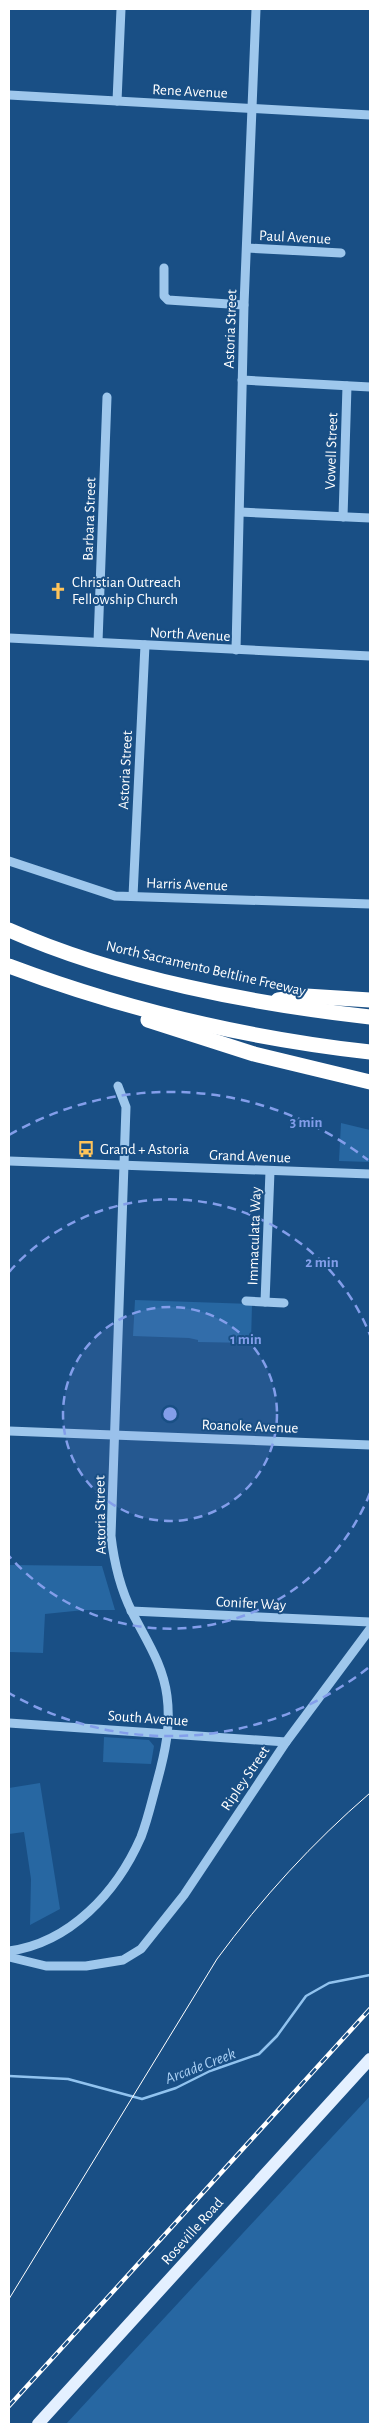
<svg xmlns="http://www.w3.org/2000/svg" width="379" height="2433" font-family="'Alegreya Sans',sans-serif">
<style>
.green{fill:#2767a2}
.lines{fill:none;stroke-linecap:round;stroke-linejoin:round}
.stream{stroke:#91c3ef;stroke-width:2.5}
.minor{stroke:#9ec7ec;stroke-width:9}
.major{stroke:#e4f0ff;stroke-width:12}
.highway{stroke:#fff;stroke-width:15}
.tram{stroke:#fff;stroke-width:1}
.rail-casing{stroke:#fff;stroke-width:4.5}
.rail{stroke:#194f85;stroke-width:2.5;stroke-dasharray:8;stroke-linecap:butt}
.ring{fill:none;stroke:#839eea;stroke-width:2.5;stroke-dasharray:9 6}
.labels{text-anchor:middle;stroke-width:4;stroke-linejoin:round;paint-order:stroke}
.street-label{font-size:15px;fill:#fff;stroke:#194f85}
.poi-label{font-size:15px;fill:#fff;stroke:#194f85;text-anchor:start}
.water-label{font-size:16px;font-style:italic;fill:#aad0f4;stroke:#194f85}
.centre{fill:#839eea;stroke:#194f85;stroke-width:2.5}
.ring-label{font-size:15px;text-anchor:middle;font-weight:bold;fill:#839eea;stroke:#194f85;stroke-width:4;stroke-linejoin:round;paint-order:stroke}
</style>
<rect width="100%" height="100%" fill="#194f85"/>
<g class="green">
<polygon points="341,1123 370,1130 370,1162 339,1161"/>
<polygon points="135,1300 252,1304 251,1343 198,1342 198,1340 189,1338 133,1336"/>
<polygon points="9,1565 102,1566 115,1610 84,1610 45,1614 43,1653 9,1652"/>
<polygon points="104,1737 149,1740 154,1746 151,1764 103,1762"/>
<polygon points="40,1783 60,1909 30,1925 31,1879 24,1832 9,1834 9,1788"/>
<polygon points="370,2096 370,2424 66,2424"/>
</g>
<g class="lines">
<polyline class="stream" points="9,2076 68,2079 142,2099 176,2088 210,2071 259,2054 277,2036 306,1996 329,1983 370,1975"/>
<g class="minor">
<polyline points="9,95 370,115"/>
<polyline points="117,101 121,9"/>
<polyline points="247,248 341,253"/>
<polyline points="164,268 164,296 168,300 244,305"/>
<polyline points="242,380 370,387"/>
<polyline points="240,512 370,518"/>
<polyline points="343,517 347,386"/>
<polyline points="9,638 370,656"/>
<polyline points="98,642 107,397"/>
<polyline points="236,650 244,305 256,9"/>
<polyline points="9,861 115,896 370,904"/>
<polyline points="133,896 145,645"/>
<polyline points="9,1161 370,1174"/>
<polyline points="246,1301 284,1303"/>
<polyline points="265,1302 270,1171"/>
<polyline points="9,1431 370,1445"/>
<polyline points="131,1611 370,1622"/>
<polyline points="9,1723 286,1742"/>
<path d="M9 1951C70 1943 117 1892 141 1837 148 1819 152 1800 157 1782 165 1753 171 1726 167 1696 163 1664 146 1640 132 1612 120 1588 114 1562 111 1536L126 1107 118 1086"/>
<polyline points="9,1957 46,1966 86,1966 123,1960 141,1949 184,1895 286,1742 370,1629"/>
</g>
<polyline class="major" points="38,2424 370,2059"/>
<g class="highway">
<path d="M9 930C117 978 253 1004 370 1017"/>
<path d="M9 966C126 1010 246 1038 370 1052"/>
<polyline points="278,1000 306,996 370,1000"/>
<polyline points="148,1020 254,1054 370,1082"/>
</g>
<path class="tram" d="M9 2299 217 1959C262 1898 312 1843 370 1793"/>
<g class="rail-casing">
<polyline id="rail" points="9,2406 370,2009"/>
</g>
<use href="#rail" class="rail"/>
</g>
<circle cx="170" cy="1414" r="107" fill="#839eea" fill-opacity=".12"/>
<g class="ring">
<circle cx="170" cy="1414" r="107"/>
<path d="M370 1493A215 215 0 0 1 9 1556M9 1272A215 215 0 0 1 370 1335"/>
<path d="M368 1668A322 322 0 0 1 9 1693M9 1135A322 322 0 0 1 368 1160"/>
</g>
<defs>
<g id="church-bare" transform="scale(1.35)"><path d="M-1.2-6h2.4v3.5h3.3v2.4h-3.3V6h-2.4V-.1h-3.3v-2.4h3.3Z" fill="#ffc45a" stroke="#194f85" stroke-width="2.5" paint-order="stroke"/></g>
<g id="bus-bare" transform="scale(1.35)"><path d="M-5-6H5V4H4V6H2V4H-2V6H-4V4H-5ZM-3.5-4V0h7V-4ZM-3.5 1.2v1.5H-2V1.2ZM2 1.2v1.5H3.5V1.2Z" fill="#ffc45a" stroke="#194f85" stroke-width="2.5" paint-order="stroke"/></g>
</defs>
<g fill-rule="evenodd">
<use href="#church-bare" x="58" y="591"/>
<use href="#bus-bare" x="86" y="1149"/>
</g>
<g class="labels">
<g class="street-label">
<text transform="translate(190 91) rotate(3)" y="5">Rene Avenue</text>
<text transform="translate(295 237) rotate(3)" y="5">Paul Avenue</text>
<text transform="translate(230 329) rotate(-88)" y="5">Astoria Street</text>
<text transform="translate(331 451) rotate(-88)" y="5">Vowell Street</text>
<text transform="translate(89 519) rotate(-88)" y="5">Barbara Street</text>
<text transform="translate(190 634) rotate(3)" y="5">North Avenue</text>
<text transform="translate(125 770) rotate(-87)" y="5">Astoria Street</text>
<text transform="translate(187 884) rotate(2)" y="5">Harris Avenue</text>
<text transform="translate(206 968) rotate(13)" y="5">North Sacramento Beltline Freeway</text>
<text transform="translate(250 1156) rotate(2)" y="5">Grand Avenue</text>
<text transform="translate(254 1236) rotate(-88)" y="5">Immaculata Way</text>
<text transform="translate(250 1426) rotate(2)" y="5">Roanoke Avenue</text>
<text transform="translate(100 1515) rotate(-91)" y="5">Astoria Street</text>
<text transform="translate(251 1603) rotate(3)" y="5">Conifer Way</text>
<text transform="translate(148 1718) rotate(4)" y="5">South Avenue</text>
<text transform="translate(245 1778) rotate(-56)" y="5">Ripley Street</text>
<text transform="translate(192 2231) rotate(-48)" y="5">Roseville Road</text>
</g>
<g class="poi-label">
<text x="72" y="587">Christian Outreach<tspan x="72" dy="17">Fellowship Church</tspan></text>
<text x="100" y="1154">Grand + Astoria</text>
</g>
<g class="water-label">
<text transform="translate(200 2065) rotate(-21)" y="6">Arcade Creek</text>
</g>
</g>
<circle cx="170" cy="1414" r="8" class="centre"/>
<g class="ring-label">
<text x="306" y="1127">3 min</text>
<text x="322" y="1267">2 min</text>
<text x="246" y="1344">1 min</text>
</g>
<rect width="379" height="2433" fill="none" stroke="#ffffff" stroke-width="20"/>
</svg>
